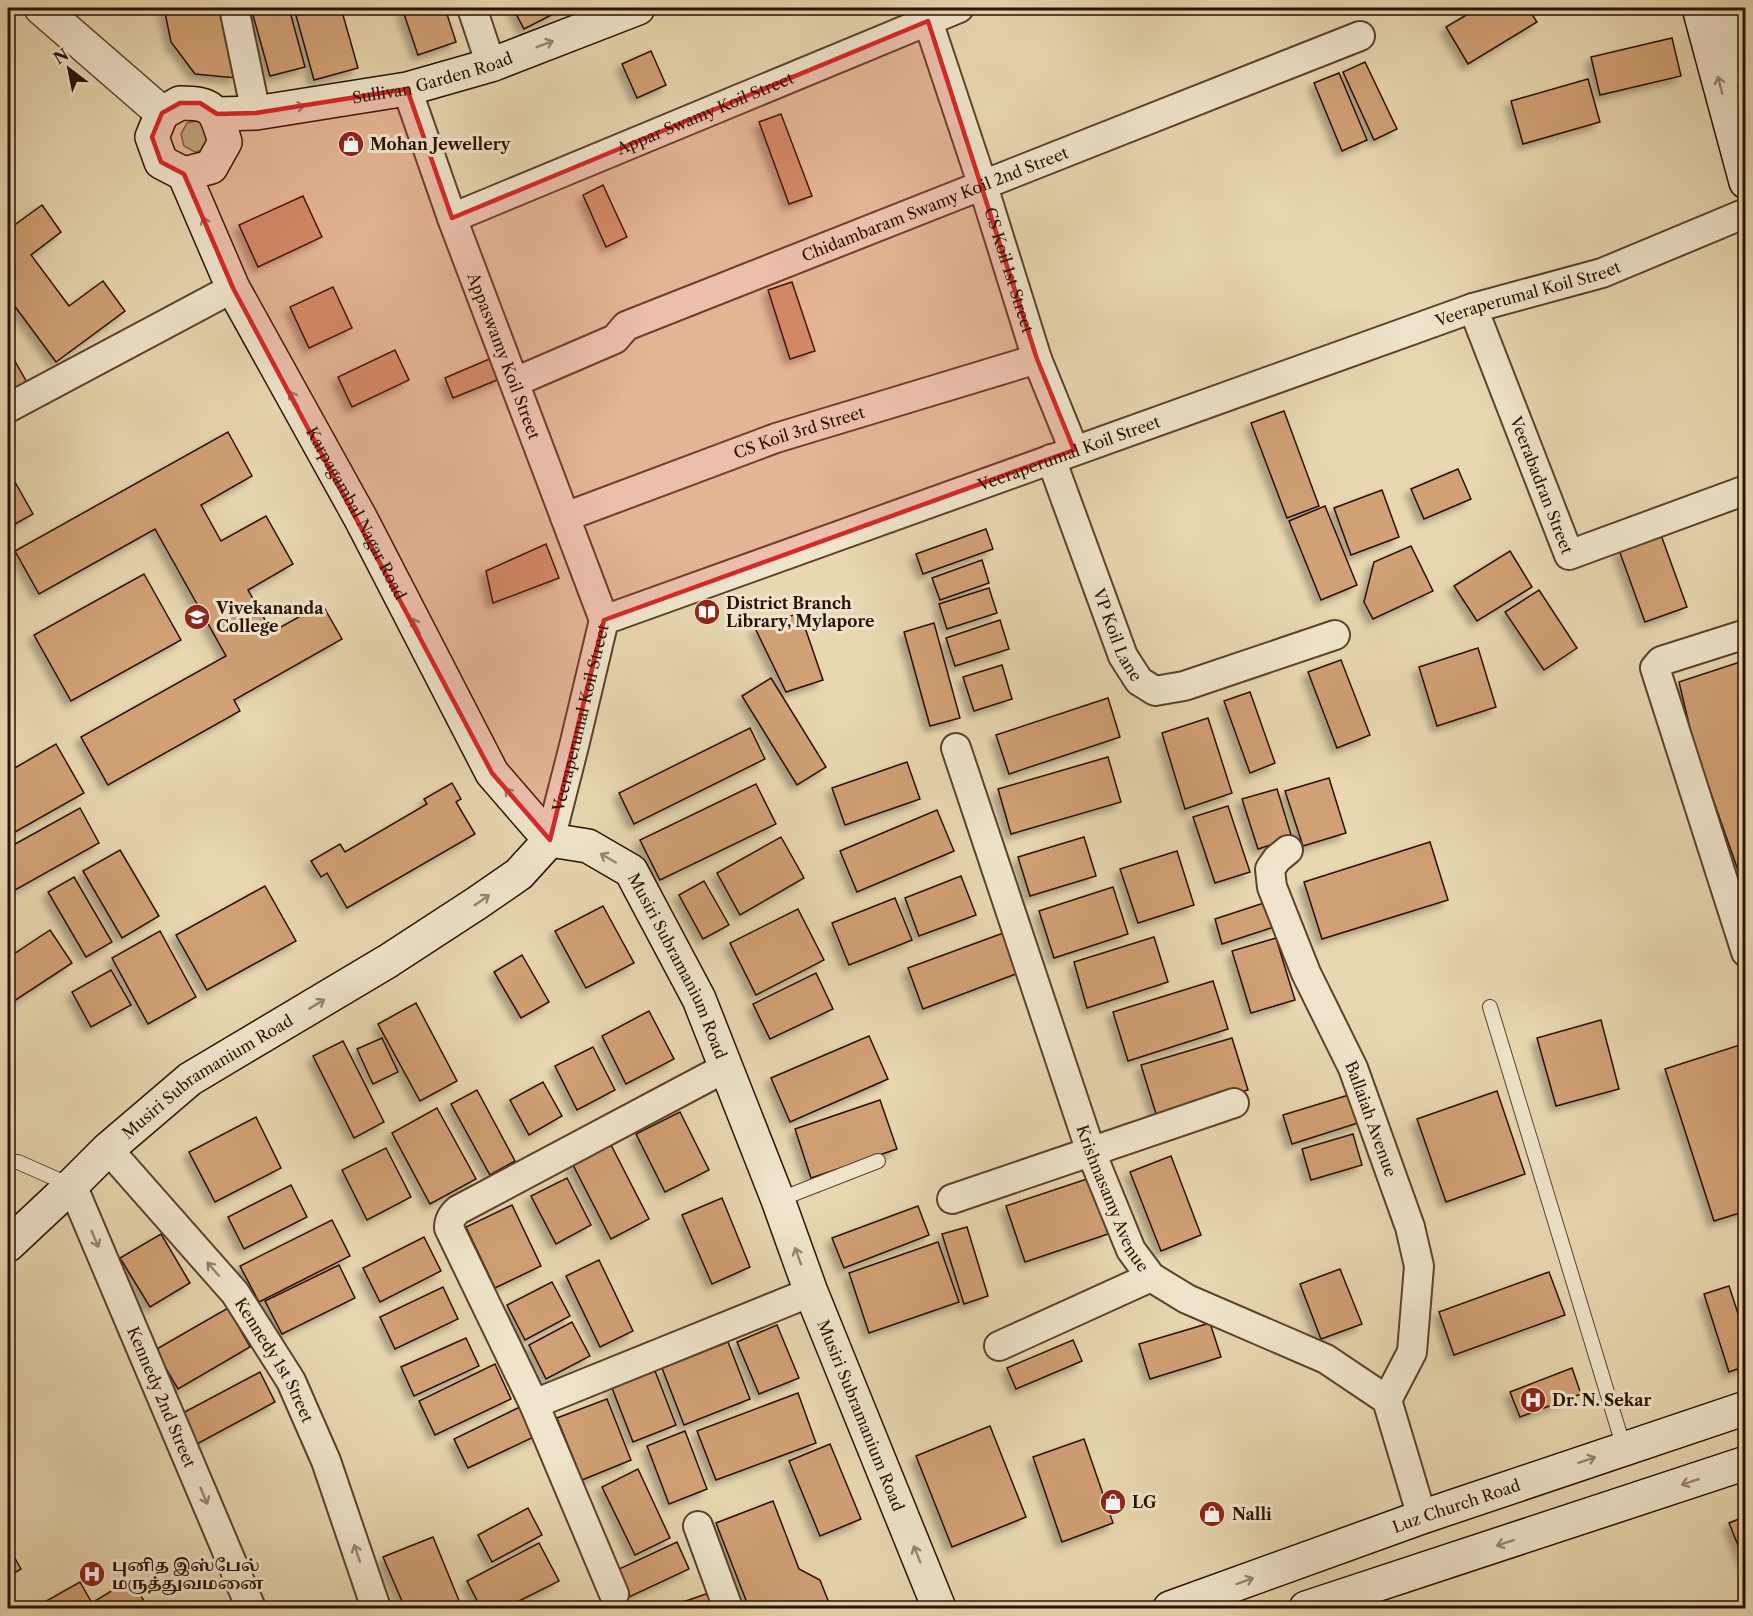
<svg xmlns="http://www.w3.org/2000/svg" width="1753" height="1616" font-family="'Libre Caslon Text','Noto Serif Tamil',serif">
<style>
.green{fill:#b5be8c;stroke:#706746;stroke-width:1.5}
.building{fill:#d1a075;stroke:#2a1000;stroke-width:1.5;filter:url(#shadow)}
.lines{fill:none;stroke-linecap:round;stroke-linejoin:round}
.service-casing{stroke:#5a422c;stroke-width:16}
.minor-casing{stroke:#5a422c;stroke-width:32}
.tertiary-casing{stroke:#5a422c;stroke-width:36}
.secondary-casing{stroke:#2a1000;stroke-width:36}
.service{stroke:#f0e5cc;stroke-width:14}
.minor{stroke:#f0e5cc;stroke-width:28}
.tertiary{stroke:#f0e5cc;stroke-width:33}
.secondary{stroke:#f0e5cc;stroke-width:33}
.oneway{stroke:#978570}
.marked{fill:#d62828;fill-opacity:0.2;stroke:#d62828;stroke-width:4.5;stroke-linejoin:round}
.labels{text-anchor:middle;stroke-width:6;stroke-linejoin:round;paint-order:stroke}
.street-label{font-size:16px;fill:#2a1000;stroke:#f0e5cc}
.poi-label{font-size:16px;font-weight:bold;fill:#2a1000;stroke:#f0e5cc;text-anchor:start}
</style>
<defs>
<filter id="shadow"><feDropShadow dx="-5.5" dy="5.5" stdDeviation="3" flood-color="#0004"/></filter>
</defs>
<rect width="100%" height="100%" fill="#e8d7b0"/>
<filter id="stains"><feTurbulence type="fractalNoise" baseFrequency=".00333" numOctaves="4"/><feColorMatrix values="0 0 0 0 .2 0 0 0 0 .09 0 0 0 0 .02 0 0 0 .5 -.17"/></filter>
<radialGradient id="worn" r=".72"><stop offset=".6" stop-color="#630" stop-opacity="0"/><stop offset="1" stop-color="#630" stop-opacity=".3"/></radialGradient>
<polygon class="green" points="199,120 210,126 207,149 195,152 184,146 181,134 187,123"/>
<g class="building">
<polygon points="164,8 222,8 236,78 195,74 171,42"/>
<polygon points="251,8 289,8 305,67 270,76"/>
<polygon points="294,8 341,8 358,68 314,80"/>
<polygon points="402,8 445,8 456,42 418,55"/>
<polygon points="513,8 565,8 524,29"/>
<polygon points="1478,8 1528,8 1537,22 1468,64 1446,27"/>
<polygon points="1672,38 1681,76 1600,95 1591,57"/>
<polygon points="651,51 666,85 637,98 622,64"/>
<polygon points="1365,62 1397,129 1374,140 1343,72"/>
<polygon points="1339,73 1367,140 1342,151 1314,83"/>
<polygon points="1588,79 1600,122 1523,144 1511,101"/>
<polygon points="781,114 812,196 789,204 759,122"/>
<polygon points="603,185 627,237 606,247 583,195"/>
<polygon points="303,196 322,237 258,267 239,225"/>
<polygon points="42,205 61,232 31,255 69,306 103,281 125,311 56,362 8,297 8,228 9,229"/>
<polygon points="792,282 815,351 790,359 768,290"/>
<polygon points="333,287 352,328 309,348 290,307"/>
<polygon points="395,350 409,380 352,407 338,377"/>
<polygon points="12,356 29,386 8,398 8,359"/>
<polygon points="494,357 502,378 453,398 445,378"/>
<polygon points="1284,411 1319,506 1287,518 1251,423"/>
<polygon points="228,432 252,476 201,505 221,541 266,516 293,564 248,590 272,632 322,604 342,639 234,700 240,711 108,785 81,737 226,656 155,529 39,594 15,551"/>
<polygon points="1458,469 1471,499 1424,519 1411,489"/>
<polygon points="11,475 33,514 8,528 8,478"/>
<polygon points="1382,490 1399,537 1351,555 1334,508"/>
<polygon points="1325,506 1357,585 1321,600 1289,521"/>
<polygon points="986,529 993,549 923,574 916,554"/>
<polygon points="1661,535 1687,607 1645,622 1619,550"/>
<polygon points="546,544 559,578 493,603 486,571"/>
<polygon points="1411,546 1433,591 1373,619 1364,602 1374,562"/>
<polygon points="1510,551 1532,587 1477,621 1454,586"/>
<polygon points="982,560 989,583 940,600 932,578"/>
<polygon points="144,574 181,640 71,701 34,635"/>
<polygon points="989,588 997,613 947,629 939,604"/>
<polygon points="1539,590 1577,648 1544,670 1505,612"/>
<polygon points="800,613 823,680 786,692 755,628"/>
<polygon points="1000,620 1009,649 955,666 946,638"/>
<polygon points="934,623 960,718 930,726 904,632"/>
<polygon points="1478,648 1496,707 1437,726 1419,667"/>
<polygon points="1341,660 1370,735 1337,748 1308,672"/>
<polygon points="1746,660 1746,893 1694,745 1679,682"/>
<polygon points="1002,665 1012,699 974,711 963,677"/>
<polygon points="771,678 826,767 797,785 742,696"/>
<polygon points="1250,692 1275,763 1250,773 1224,701"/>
<polygon points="1108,698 1120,737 1009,774 996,735"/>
<polygon points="1208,718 1232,793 1185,809 1162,733"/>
<polygon points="750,728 765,759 634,824 619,793"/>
<polygon points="56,744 84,793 8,836 8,772"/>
<polygon points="1108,757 1121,802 1011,834 998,789"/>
<polygon points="907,762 920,799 845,825 832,788"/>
<polygon points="1329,778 1346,833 1303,846 1285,791"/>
<polygon points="452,783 461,799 456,802 475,834 347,908 327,873 321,877 311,861 340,844 345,852 427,804 424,799"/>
<polygon points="756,784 776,824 660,880 640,840"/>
<polygon points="1277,789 1292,838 1258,849 1242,799"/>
<polygon points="1228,806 1250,872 1215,883 1193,817"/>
<polygon points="80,808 99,843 8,894 8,848"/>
<polygon points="937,810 954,851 857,892 840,851"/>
<polygon points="781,837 804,878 740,915 717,873"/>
<polygon points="1084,837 1096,876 1030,896 1018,857"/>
<polygon points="1430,842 1448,900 1322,939 1304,882"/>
<polygon points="120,850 159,916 122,938 83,871"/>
<polygon points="1177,851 1194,905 1138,923 1120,869"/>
<polygon points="961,876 976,915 919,936 905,898"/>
<polygon points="74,877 112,942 86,957 48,892"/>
<polygon points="704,881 729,925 703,939 679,895"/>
<polygon points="265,886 296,941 207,990 176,935"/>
<polygon points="1113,887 1128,934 1054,958 1039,911"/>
<polygon points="895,898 912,940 849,965 832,923"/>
<polygon points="1270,901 1277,926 1222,944 1215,919"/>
<polygon points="603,906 634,963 586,988 555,931"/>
<polygon points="798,909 824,960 756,995 730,943"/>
<polygon points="50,930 72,963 8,1005 8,958"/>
<polygon points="160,931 196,997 148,1024 112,958"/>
<polygon points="1006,932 1021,972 923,1009 908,968"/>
<polygon points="1154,937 1168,982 1087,1008 1074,962"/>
<polygon points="1276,938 1295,1000 1251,1013 1232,951"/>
<polygon points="522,955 549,1002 521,1018 494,972"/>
<polygon points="111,970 131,1005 91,1027 72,992"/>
<polygon points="816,973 833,1009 770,1039 753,1004"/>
<polygon points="1213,981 1228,1029 1128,1061 1113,1012"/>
<polygon points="416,1003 457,1081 420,1101 378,1024"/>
<polygon points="649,1011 674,1059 626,1084 602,1036"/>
<polygon points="1601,1020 1619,1089 1556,1106 1537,1038"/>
<polygon points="869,1036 888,1079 790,1122 771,1078"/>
<polygon points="382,1038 398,1072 373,1084 357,1049"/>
<polygon points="1232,1038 1248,1090 1157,1117 1141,1065"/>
<polygon points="343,1041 384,1122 354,1138 313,1056"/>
<polygon points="1746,1043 1746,1211 1714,1221 1665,1069"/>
<polygon points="593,1047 615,1090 577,1110 555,1066"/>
<polygon points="543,1082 562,1116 529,1135 510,1100"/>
<polygon points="477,1090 515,1161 490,1175 451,1104"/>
<polygon points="1497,1091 1525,1174 1446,1202 1417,1119"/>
<polygon points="1352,1094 1361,1122 1292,1144 1283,1115"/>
<polygon points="880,1100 897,1149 811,1178 795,1129"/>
<polygon points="437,1108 476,1179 430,1204 392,1133"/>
<polygon points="680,1112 709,1170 665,1192 636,1134"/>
<polygon points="256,1117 281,1168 215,1202 189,1152"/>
<polygon points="1353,1134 1362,1165 1311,1180 1302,1149"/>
<polygon points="610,1143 649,1219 611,1239 572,1163"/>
<polygon points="386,1148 411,1197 367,1220 342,1170"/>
<polygon points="1171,1156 1201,1235 1161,1251 1130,1172"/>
<polygon points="567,1178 591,1225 556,1244 531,1196"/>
<polygon points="1090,1178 1108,1234 1025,1262 1006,1206"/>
<polygon points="291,1185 307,1217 244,1249 228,1217"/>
<polygon points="722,1198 750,1267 712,1284 682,1215"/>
<polygon points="512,1205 541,1266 495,1288 466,1227"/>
<polygon points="918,1206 929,1235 844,1268 832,1238"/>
<polygon points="332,1220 350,1256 259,1302 240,1266"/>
<polygon points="967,1227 988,1296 964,1304 942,1234"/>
<polygon points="161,1234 190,1283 150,1307 120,1258"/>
<polygon points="424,1237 441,1271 380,1302 363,1268"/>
<polygon points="938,1242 959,1302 869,1333 849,1273"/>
<polygon points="599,1260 633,1331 600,1347 566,1276"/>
<polygon points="339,1265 355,1298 282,1334 265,1301"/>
<polygon points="1340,1269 1362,1324 1321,1339 1300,1284"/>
<polygon points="1549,1272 1565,1315 1454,1355 1439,1312"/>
<polygon points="552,1282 570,1316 525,1340 507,1305"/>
<polygon points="1729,1286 1746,1338 1746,1366 1729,1372 1704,1294"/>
<polygon points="443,1287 458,1319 395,1349 380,1317"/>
<polygon points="228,1308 250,1347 178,1389 155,1350"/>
<polygon points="572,1322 590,1356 546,1379 529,1345"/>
<polygon points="1210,1323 1221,1357 1150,1379 1139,1344"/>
<polygon points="777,1325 799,1378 759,1394 737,1342"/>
<polygon points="466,1338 479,1366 414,1396 401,1367"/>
<polygon points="1073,1340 1082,1361 1016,1389 1007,1368"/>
<polygon points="728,1342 750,1399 684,1425 662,1368"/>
<polygon points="495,1364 511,1399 435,1435 419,1401"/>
<polygon points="1572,1368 1581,1394 1520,1417 1510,1392"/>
<polygon points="655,1371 676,1425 633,1442 612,1388"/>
<polygon points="260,1372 275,1402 195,1445 179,1415"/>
<polygon points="798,1393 816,1443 716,1480 697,1431"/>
<polygon points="607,1399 631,1460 582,1480 557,1418"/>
<polygon points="524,1405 538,1435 468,1468 454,1439"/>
<polygon points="990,1426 1026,1517 952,1547 916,1456"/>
<polygon points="685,1431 707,1489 669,1504 647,1446"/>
<polygon points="1084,1439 1113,1523 1062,1542 1033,1457"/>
<polygon points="830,1444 861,1519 820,1536 789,1461"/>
<polygon points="638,1469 670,1538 635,1555 602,1487"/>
<polygon points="773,1501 799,1569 820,1580 831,1608 749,1608 716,1523"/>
<polygon points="528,1508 542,1535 492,1562 478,1535"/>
<polygon points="1746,1516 1746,1565 1729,1523"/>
<polygon points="433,1537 462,1608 405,1608 383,1557"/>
<polygon points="677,1542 689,1569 629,1597 617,1570"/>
<polygon points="539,1543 559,1581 505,1608 481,1608 467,1581"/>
<polygon points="8,1546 21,1569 8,1577"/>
<polygon points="131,1579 148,1608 34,1608 80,1582 92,1603"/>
<polygon points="709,1593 714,1608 685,1608 683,1602"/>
<polygon points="559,1602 562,1608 544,1608"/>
</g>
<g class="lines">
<g class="service-casing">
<g id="service">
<polyline points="1490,1007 1624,1448"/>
<polyline points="8,1162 18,1162 70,1185"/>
<polyline points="778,1200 878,1161"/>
</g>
</g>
<g class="minor-casing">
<g id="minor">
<polyline points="234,8 256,113"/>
<polyline points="472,8 491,65"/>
<path id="s1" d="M928 21 983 186 1037 359 1074 450"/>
<path id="s2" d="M407 89 452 218 604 620"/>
<path id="s3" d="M452 218 959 8"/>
<path id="s4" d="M1473 308 1569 555 1746 490"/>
<path id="s5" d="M515 382 615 339 626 326 1360 36"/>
<polyline points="8,408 233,288"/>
<path id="s6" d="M1051 459 1123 656 1139 681 1155 691 1184 686 1335 635"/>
<path id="s7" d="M565 517 776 438 1037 359"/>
<path id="s8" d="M604 620 1473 308 1602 273 1746 213"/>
<polyline points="1746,634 1661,661 1655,668 1746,952"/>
<path id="s9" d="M956 748 1091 1152 1131 1250 1151 1277 1187 1299 1326 1359 1387 1400 1422 1517"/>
<path id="s10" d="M550 840 574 746 604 620"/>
<path id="s11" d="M1288 850 1277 859 1270 869 1272 887 1306 973 1353 1068 1410 1227 1419 1266 1412 1352 1387 1400"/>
<path id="s12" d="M108 1149 235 1293 291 1381 326 1461 376 1608"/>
<path id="s13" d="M72 1185 251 1608"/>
<polyline points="952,1199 1234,1103"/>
<polyline points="999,1346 1151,1277"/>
<polyline points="534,1404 811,1292"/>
<polyline points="698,1526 728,1608"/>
<path d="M614 1594 534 1404 449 1228C449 1220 452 1215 458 1210L727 1067"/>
</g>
</g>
<g class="tertiary-casing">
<polyline id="tertiary" points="41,8 162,113"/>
</g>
<g class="secondary-casing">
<g id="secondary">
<polyline points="1699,8 1746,182"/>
<polyline points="1729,8 1746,72"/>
<path d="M180 103C215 103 215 110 225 142L211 167 184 174 161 162 152 137 162 113Z"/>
<path id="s14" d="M217 114 256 113 407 89 491 65 638 8"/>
<path id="s15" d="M184 174 233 288 361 519 492 773 550 840"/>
<path id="s16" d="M550 840 588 846 631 871 699 999 778 1200 811 1292 939 1608"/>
<path id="s17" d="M8 1245 72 1185 108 1149 190 1079 388 961 477 903 519 874 550 840"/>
<path id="s18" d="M1170 1608 1422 1517 1746 1408"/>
<polyline points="1306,1608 1746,1463"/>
</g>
</g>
<use href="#service" class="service"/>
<use href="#minor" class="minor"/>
<use href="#tertiary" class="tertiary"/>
<use href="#secondary" class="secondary"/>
</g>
<defs><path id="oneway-shaft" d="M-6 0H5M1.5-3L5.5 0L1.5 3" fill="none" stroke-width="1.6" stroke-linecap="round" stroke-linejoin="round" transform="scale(1.5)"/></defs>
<g class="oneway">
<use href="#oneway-shaft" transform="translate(545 44) rotate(-21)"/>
<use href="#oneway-shaft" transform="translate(1720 85) rotate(-105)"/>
<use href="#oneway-shaft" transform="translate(296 107) rotate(-9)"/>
<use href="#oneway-shaft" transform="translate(206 225) rotate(-113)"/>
<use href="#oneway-shaft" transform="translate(294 399) rotate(-119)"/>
<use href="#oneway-shaft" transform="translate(416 626) rotate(-117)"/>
<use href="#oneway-shaft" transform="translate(511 795) rotate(-131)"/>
<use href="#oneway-shaft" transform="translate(608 858) rotate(-150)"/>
<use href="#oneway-shaft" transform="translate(482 900) rotate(-35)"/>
<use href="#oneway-shaft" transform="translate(317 1004) rotate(-31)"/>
<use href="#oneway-shaft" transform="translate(95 1239) rotate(67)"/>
<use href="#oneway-shaft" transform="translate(798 1256) rotate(-110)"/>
<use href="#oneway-shaft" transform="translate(213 1269) rotate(-131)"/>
<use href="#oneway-shaft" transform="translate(1587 1460) rotate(-19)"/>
<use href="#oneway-shaft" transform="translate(1690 1482) rotate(162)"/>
<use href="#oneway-shaft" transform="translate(204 1496) rotate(67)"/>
<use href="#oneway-shaft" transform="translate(1505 1543) rotate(162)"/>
<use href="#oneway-shaft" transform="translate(357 1553) rotate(-109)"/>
<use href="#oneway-shaft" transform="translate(917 1554) rotate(-112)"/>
<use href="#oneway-shaft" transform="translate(1245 1581) rotate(-20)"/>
</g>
<path class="marked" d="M928 21 1037 359 1074 450 604 620 550 840 492 773 233 288 184 174 161 162 152 137 162 113 180 103H200L217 114 256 113 407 89 452 218Z"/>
<defs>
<g id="shop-disc" transform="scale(1.35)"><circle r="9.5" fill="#8f2418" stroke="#f0e5cc"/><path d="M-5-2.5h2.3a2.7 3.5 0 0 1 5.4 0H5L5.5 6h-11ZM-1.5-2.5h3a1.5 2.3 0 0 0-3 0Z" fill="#fff"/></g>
<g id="library-disc" transform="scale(1.35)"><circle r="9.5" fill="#8f2418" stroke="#f0e5cc"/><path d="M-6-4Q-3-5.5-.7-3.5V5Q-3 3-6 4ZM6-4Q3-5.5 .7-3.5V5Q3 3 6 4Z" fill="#fff"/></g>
<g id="university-disc" transform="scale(1.35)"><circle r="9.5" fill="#8f2418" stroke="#f0e5cc"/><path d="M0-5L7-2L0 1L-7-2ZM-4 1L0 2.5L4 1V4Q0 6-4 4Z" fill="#fff"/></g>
<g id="hospital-disc" transform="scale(1.35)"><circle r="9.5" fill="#8f2418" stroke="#f0e5cc"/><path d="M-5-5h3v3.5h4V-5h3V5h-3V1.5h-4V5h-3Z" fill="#fff"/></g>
</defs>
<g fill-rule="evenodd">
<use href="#shop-disc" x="351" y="144"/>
<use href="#library-disc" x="707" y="612"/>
<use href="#university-disc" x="197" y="617"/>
<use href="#hospital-disc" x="1533" y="1400"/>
<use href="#shop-disc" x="1113" y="1502"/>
<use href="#shop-disc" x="1212" y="1514"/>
<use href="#hospital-disc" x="92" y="1574"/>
</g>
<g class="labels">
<g class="street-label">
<text dy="6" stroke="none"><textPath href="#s14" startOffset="219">Sullivan Garden Road</textPath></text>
<text dy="6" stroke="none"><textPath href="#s3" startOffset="274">Appar Swamy Koil Street</textPath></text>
<text dy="6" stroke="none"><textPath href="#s5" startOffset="458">Chidambaram Swamy Koil 2nd Street</textPath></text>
<text dy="6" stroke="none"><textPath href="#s1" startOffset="262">CS Koil 1st Street</textPath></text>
<text dy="6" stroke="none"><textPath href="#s8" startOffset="980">Veeraperumal Koil Street</textPath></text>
<text dy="6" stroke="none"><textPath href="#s2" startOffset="284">Appaswamy Koil Street</textPath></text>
<text dy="6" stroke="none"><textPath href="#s7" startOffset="249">CS Koil 3rd Street</textPath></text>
<text dy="6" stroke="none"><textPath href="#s8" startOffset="494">Veeraperumal Koil Street</textPath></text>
<text dy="6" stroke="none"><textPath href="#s4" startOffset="190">Veerabadran Street</textPath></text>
<text dy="6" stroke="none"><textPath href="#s15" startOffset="381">Karpagambal Nagar Road</textPath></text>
<text dy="6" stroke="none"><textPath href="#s6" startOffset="188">VP Koil Lane</textPath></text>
<text dy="6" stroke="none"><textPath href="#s10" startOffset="126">Veeraperumal Koil Street</textPath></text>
<text dy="6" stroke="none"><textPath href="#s16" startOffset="194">Musiri Subramanium Road</textPath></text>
<text dy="6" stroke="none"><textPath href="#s17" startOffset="262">Musiri Subramanium Road</textPath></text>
<text dy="6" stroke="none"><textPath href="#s11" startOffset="297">Ballaiah Avenue</textPath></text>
<text dy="6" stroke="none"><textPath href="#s9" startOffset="477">Krishnasamy Avenue</textPath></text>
<text dy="6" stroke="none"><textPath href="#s12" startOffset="270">Kennedy 1st Street</textPath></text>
<text dy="6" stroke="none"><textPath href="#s13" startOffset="230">Kennedy 2nd Street</textPath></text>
<text dy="6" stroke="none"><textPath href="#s16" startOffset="680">Musiri Subramanium Road</textPath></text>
<text dy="6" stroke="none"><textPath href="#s18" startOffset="304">Luz Church Road</textPath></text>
</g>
<g class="poi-label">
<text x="370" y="150">Mohan Jewellery</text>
<text x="726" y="609">District Branch<tspan x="726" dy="18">Library, Mylapore</tspan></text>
<text x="216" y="614">Vivekananda<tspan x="216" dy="18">College</tspan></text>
<text x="1552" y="1406">Dr. N. Sekar</text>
<text x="1132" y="1508">LG</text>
<text x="1232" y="1520">Nalli</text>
<text x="112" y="1571">புனித இஸ்பேல்<tspan x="112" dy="18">மருத்துவமனை</tspan></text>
</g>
</g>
<rect width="1753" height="1616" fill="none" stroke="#e8d7b0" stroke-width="30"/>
<rect x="9" y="9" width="1735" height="1598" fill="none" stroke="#2a1000" stroke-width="3"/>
<rect x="15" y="15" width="1723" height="1586" fill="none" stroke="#2a1000" stroke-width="1.5"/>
<g transform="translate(69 69) rotate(328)" stroke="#f0e5cc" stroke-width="4.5" paint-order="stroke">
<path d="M0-4.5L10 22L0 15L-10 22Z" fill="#2a1000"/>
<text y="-9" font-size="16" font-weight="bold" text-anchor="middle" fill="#2a1000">N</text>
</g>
<rect width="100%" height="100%" filter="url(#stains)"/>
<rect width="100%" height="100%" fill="url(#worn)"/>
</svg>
